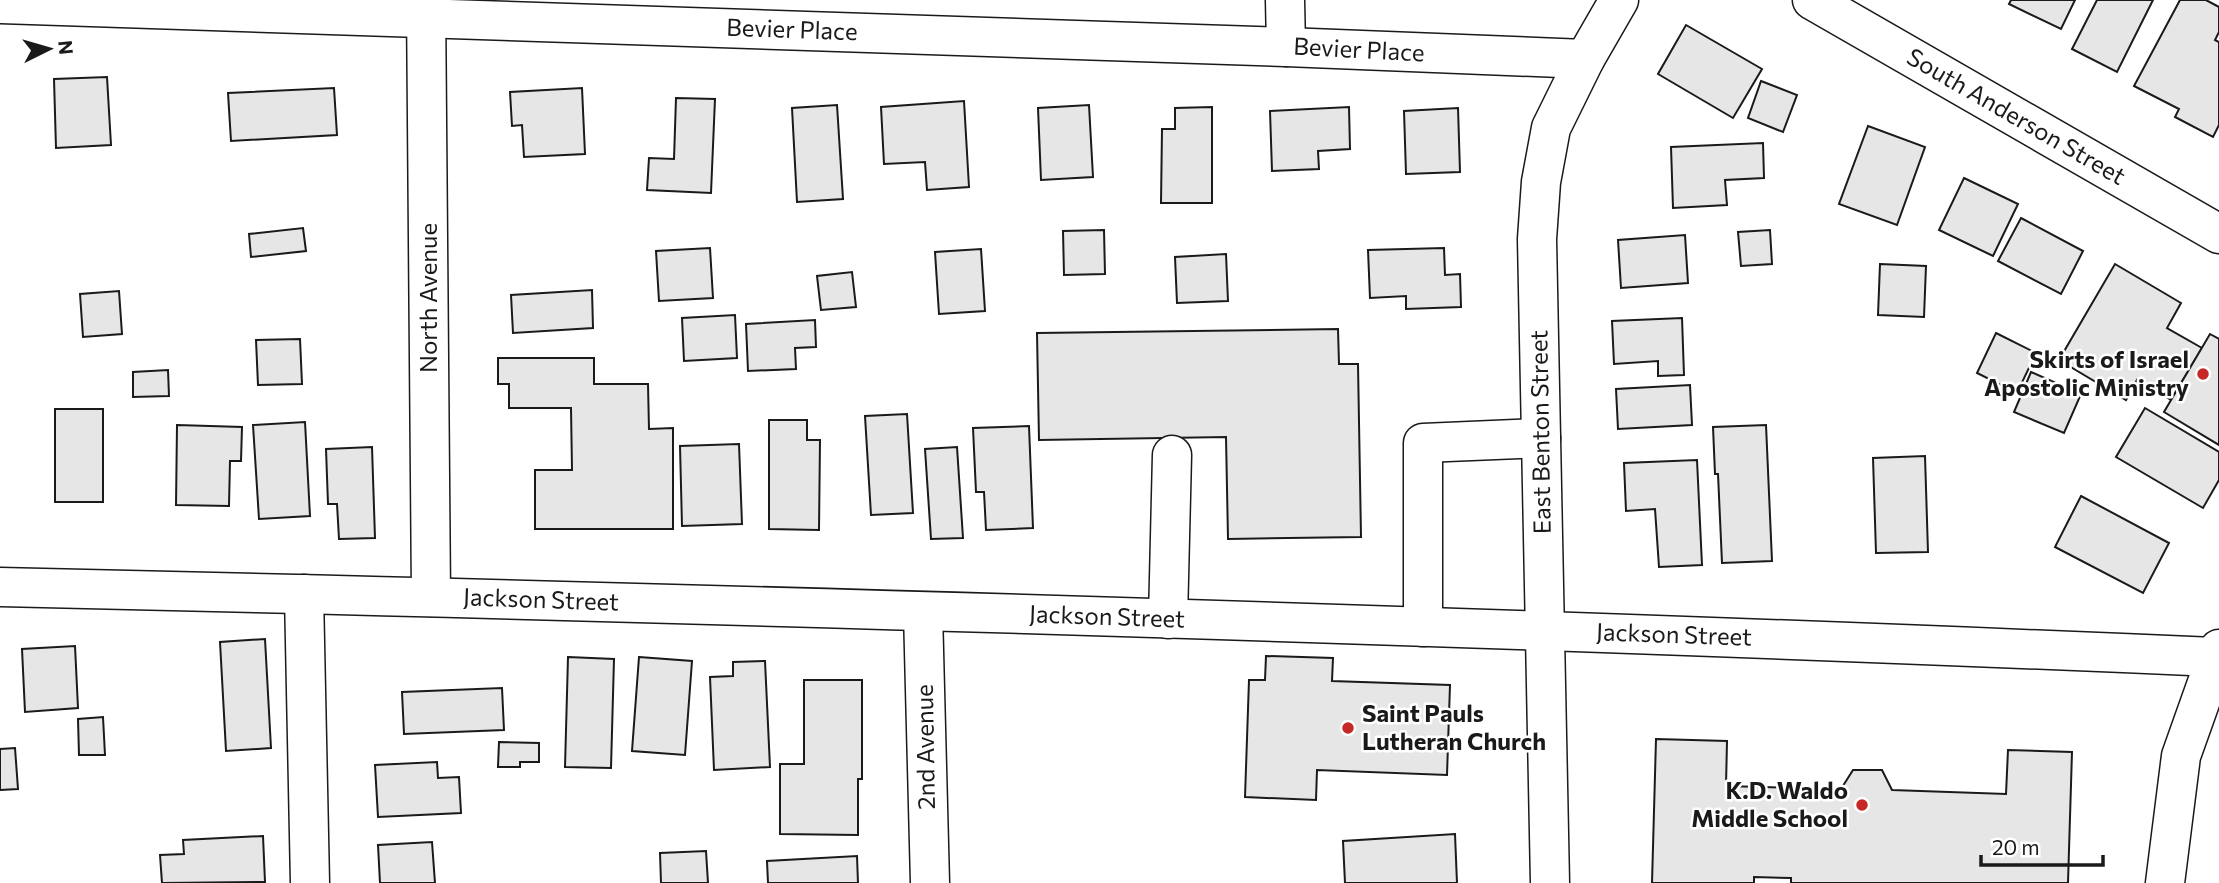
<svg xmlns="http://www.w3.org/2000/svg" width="2219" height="883" font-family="Commissioner,sans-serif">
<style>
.building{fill:#e6e6e6;stroke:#1a1a1a;stroke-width:2}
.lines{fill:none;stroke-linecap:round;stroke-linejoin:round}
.minor-casing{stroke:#1a1a1a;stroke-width:41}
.minor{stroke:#fff;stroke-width:38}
.poi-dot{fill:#c62828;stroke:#fff;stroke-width:2.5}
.labels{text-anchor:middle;stroke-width:5;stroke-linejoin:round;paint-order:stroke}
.street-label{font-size:24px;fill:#1a1a1a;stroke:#fff}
.poi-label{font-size:24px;font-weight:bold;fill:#1a1a1a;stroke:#fff;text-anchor:end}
</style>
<rect width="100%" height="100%" fill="#fff"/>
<g class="building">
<polygon points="2011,0 2075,0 2061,29 2009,4"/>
<polygon points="2097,0 2153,0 2117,72 2072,49"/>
<polygon points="2180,0 2206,0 2219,7 2219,32 2215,40 2219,42 2219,125 2213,137 2175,117 2179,109 2134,86"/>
<polygon points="1686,25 1762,69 1733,118 1658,74"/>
<polygon points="107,77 111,145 56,148 54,79"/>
<polygon points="1761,81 1797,95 1783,132 1748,118"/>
<polygon points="334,88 337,135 231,141 228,93"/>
<polygon points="582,88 585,154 524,157 522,125 512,126 510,92"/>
<polygon points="676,98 715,99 711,193 647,190 649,158 674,159"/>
<polygon points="964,101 969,187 927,190 925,162 884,164 881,107"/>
<polygon points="837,105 843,199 797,202 792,108"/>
<polygon points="1089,105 1093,177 1041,180 1038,108"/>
<polygon points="1212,107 1212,203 1161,203 1162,129 1175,129 1175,108"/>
<polygon points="1349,107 1350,149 1318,151 1319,169 1272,171 1270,111"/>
<polygon points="1458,108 1460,172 1406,174 1404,111"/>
<polygon points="1868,126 1925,147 1897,225 1839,204"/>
<polygon points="1763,143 1764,178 1725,180 1727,205 1673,208 1671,147"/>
<polygon points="1964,178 2018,204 1993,256 1939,230"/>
<polygon points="2021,218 2083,251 2061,294 1998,261"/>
<polygon points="303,228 306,251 251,257 249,234"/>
<polygon points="1104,230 1105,274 1064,275 1063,231"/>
<polygon points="1770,230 1772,264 1741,266 1738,232"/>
<polygon points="1685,235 1688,283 1621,288 1618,240"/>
<polygon points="710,248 713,298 659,301 656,251"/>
<polygon points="1444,248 1445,275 1460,274 1461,307 1406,309 1406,296 1370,298 1368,250"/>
<polygon points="981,249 985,311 939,314 935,252"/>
<polygon points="1226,254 1228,301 1177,303 1175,257"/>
<polygon points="1880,264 1926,266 1924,317 1878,315"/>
<polygon points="2115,264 2181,303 2167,328 2202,348 2171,400 2137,380 2126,400 2059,360"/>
<polygon points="852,272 856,307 821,310 817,276"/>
<polygon points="592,290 593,328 513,333 511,295"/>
<polygon points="119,291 122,334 83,337 80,294"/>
<polygon points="735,315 737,358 684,361 682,318"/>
<polygon points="1682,318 1684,375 1658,376 1658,361 1614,364 1612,321"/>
<polygon points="815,320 816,347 795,348 796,369 748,371 746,324"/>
<polygon points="1338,329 1339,364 1358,364 1361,537 1228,539 1226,437 1039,440 1037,333"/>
<polygon points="1996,333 2036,353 2017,393 1977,373"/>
<polygon points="2210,334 2219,339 2219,445 2164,412"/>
<polygon points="300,339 302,384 258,385 256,340"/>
<polygon points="498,358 594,358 594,384 648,384 649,429 673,428 673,529 535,529 535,470 572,470 571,408 509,408 509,384 498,384"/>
<polygon points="168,370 169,396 133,397 133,372"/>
<polygon points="2031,372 2081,394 2064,433 2014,412"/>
<polygon points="1690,385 1692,425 1618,429 1616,389"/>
<polygon points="2145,408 2219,452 2219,480 2203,508 2116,457"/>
<rect x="55" y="409" width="48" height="93"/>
<polygon points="907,414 913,513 871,515 865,416"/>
<polygon points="769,420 807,420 807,440 820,440 819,530 769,529"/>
<polygon points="305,422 310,516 259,519 253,425"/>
<polygon points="177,425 242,427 241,461 230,461 229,506 176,505"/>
<polygon points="1766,425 1772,561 1722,563 1718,474 1715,474 1713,427"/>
<polygon points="1029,426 1033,528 986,530 984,492 976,492 973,428"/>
<polygon points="739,444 742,524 682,526 680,446"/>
<polygon points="372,447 375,538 339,539 337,504 328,504 326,449"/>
<polygon points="957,447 963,538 931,539 925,449"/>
<polygon points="1925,456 1928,552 1876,553 1873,458"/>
<polygon points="1697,460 1702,565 1659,567 1655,509 1626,511 1624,463"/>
<polygon points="2081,496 2169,543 2143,593 2055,547"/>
<polygon points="265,639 271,748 226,751 220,642"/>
<polygon points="75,646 78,708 25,712 22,649"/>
<polygon points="1266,656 1333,658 1332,681 1450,685 1447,775 1317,770 1316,800 1245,797 1249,680 1265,680"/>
<polygon points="568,657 614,659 611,768 565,767"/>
<polygon points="639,657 692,661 685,755 632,751"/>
<polygon points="765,661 770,767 714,770 710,677 733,676 733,662"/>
<polygon points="804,680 862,680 862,779 858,779 858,835 780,834 780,764 804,764"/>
<polygon points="502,688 504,730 404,734 402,692"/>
<polygon points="103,717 105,755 79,755 78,719"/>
<polygon points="1656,739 1727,741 1726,786 1841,789 1853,770 1882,770 1892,790 2006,794 2008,750 2072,752 2068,883 1791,883 1791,878 1754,877 1754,883 1652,883"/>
<polygon points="499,742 539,743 539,762 520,762 520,767 498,767"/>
<polygon points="15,748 18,789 0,790 0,749"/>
<polygon points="437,762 438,778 459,777 461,813 378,817 375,765"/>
<polygon points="1455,834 1457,883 1345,883 1343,841"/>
<polygon points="263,836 265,882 162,883 160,855 184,854 183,840"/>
<polygon points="432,842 435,883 380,883 378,845"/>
<polygon points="706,851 708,883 661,883 660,853"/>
<polygon points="857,856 858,883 768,883 767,861"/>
</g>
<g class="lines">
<g class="minor-casing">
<g id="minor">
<polyline points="426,0 431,597"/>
<polyline points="1285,0 1286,47"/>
<polyline points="1812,0 2219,234"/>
<polyline points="0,4 1286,47 1585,59"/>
<path d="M0 587C738 604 1477 625 2214 657"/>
<polyline points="304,594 310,883"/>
<polyline points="923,612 930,883"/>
<polyline points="1168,619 1172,455"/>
<polyline points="1423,627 1423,443 1541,438"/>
<polyline points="1550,883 1537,239 1541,182 1551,128 1585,59 1619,0"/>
<polyline points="2165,883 2181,756 2219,649"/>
</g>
</g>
<use href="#minor" class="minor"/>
</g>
<g class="poi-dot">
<circle cx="2203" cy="374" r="7"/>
<circle cx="1348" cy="728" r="7"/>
<circle cx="1862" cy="805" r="7"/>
</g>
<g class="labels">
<g class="street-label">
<text transform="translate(792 30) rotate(2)" y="8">Bevier Place</text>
<text transform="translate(1359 50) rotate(3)" y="8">Bevier Place</text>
<text transform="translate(2016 117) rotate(30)" y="8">South Anderson Street</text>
<text transform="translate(429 298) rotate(-90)" y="8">North Avenue</text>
<text transform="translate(1541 432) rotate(-91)" y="8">East Benton Street</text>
<text transform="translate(541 600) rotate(2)" y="8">Jackson Street</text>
<text transform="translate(1107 617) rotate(2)" y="8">Jackson Street</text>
<text transform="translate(1674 635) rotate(2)" y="8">Jackson Street</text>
<text transform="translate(926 747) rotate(-91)" y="8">2nd Avenue</text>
</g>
<g class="poi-label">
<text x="2189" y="368">Skirts of Israel<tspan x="2189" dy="28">Apostolic Ministry</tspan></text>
<text x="1362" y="722" text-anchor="start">Saint Pauls<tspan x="1362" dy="28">Lutheran Church</tspan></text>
<text x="1848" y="799">K.D. Waldo<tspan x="1848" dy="28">Middle School</tspan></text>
</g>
</g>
<g transform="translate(49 49) rotate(85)" stroke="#ffffff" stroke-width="5" paint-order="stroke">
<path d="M0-5L12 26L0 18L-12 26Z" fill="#1a1a1a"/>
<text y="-10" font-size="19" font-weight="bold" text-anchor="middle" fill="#1a1a1a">N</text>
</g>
<path d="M1981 855v10h122v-10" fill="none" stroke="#1a1a1a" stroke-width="3.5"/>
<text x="1992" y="855" font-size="21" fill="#1a1a1a" stroke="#ffffff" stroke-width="5" paint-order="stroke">20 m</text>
</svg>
